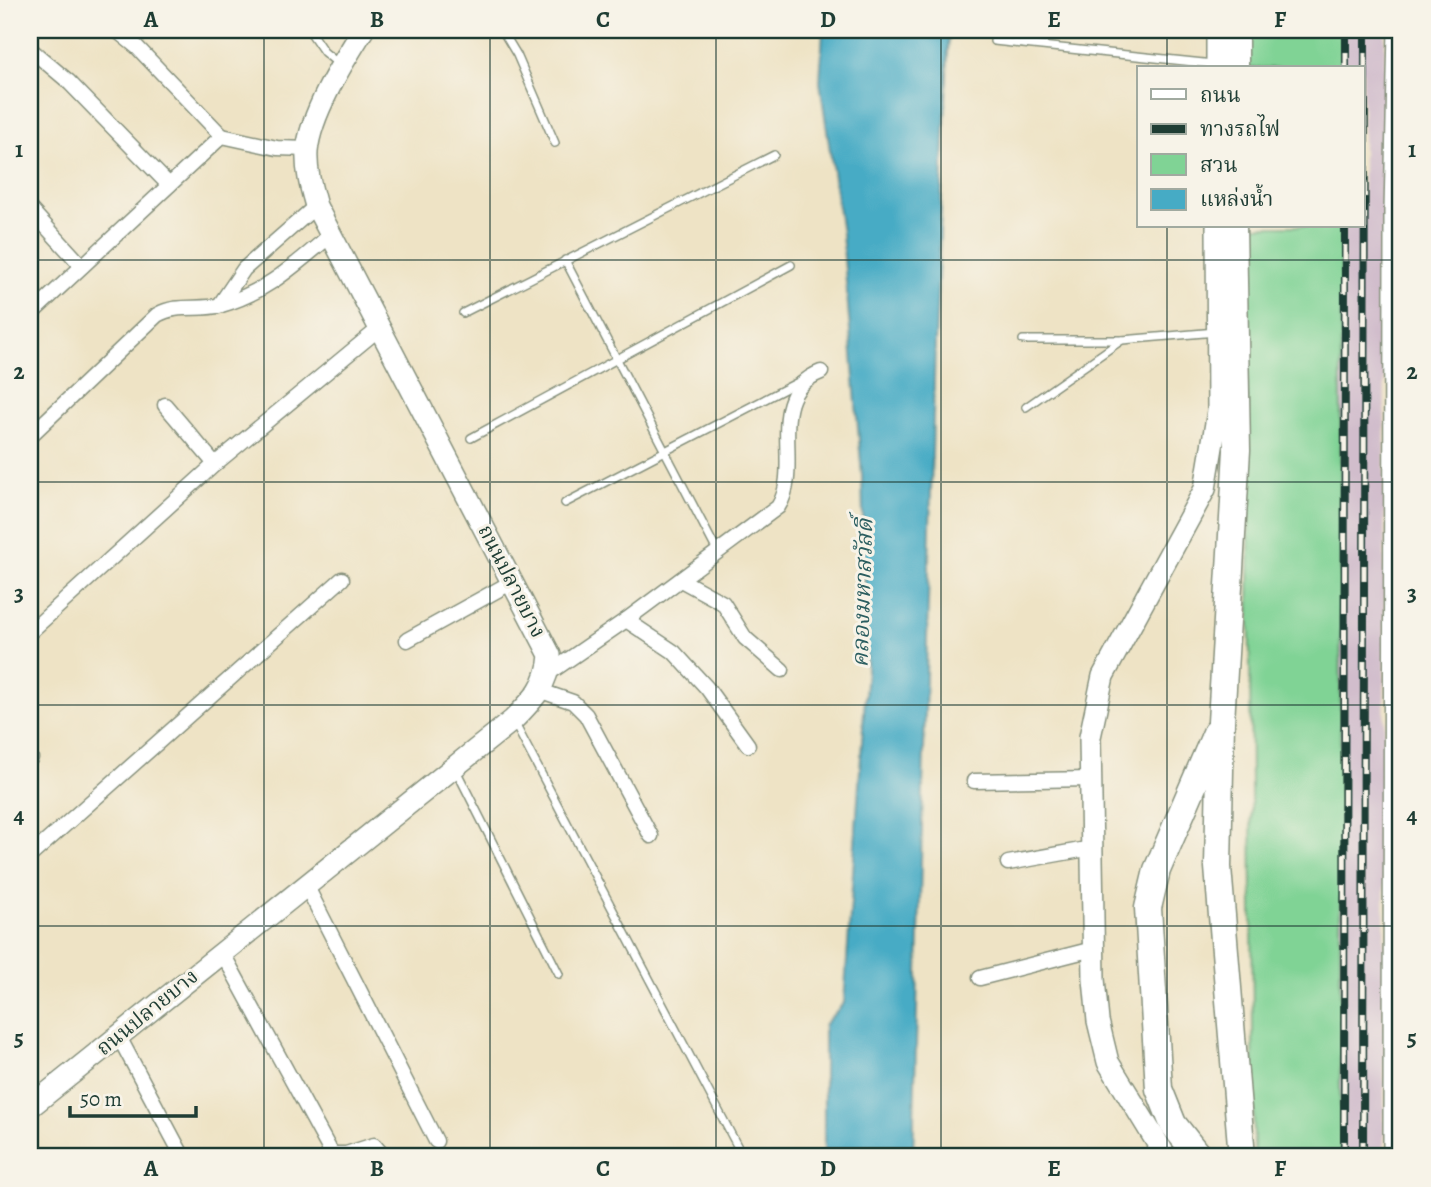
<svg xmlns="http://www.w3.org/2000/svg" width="1431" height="1187" font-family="Alegreya,'Noto Serif Thai',serif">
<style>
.industrial{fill:#d1bdcc}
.green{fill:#80d395;stroke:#508864;stroke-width:2}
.water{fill:#46abc5;stroke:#32747c;stroke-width:2}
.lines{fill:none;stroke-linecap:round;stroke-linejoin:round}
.lane-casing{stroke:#86907c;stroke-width:10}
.street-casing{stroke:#86907c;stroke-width:17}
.secondary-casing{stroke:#86907c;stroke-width:24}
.highway-casing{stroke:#86907c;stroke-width:29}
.lane{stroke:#fff;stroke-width:7}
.street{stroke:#fff;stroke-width:14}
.secondary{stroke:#fff;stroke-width:21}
.highway{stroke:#fff;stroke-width:26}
.rail-casing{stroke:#1f3d34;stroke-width:8}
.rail{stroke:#f7f3e8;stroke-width:5;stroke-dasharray:16;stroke-linecap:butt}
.grid{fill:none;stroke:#1f3d34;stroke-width:2;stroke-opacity:0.55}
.labels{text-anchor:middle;stroke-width:6;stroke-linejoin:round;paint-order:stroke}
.street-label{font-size:21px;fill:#1f3d34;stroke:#f7f3e8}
.water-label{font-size:23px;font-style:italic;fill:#2b5e60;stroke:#f7f3e8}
.neatline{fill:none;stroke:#1f3d34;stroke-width:2.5}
.grid-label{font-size:23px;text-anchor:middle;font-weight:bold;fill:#1f3d34}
</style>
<rect width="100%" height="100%" fill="#f7f3e8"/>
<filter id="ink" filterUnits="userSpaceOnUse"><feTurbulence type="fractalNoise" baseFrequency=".0143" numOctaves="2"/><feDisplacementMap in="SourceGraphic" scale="14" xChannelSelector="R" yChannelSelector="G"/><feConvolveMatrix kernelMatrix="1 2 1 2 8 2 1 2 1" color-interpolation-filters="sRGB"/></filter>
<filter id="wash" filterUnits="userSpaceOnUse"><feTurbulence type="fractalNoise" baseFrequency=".00686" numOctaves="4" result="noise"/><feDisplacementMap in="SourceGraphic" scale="28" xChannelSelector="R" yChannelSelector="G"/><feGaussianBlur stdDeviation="1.57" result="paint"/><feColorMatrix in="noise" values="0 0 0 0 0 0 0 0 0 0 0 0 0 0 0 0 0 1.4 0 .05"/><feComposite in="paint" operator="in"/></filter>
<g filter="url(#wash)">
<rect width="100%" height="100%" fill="#eee3c5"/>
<polygon class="industrial" points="1237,30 1385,30 1384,1157 1262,1157 1257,715 1242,226 1363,226 1363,68 1238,68"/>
<g class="green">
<polygon points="1237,30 1341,30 1341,68 1238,68"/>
<polygon points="1242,226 1341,226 1340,1157 1274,1157 1274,1153 1254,1156 1248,423"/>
</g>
<polygon class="water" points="823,30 949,30 935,343 913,1157 824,1157 824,1025 844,1003 867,669 862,476 842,233 820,82"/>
</g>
<g filter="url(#ink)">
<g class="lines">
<g class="lane-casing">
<g id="lane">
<polyline points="309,30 324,52 340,65"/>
<polyline points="502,30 517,55 555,143"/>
<polyline points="994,41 1213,64"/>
<polyline points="565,260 717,551"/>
<polyline points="463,313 774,155"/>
<polyline points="1023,340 1122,340 1216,332"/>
<polyline points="1026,407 1122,340"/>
<polyline points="471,438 791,265"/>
<polyline points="565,503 802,380"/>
<polyline points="515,724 743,1157"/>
<polyline points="456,770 559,974"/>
</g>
</g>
<g class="street-casing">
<g id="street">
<polyline points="116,30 137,47 222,136"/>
<polyline points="30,49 68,81 169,185"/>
<polyline points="222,136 277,148 307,149"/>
<polyline points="30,209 82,266"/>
<polyline points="219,306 244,269 316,206"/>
<polyline points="30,315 222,136"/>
<polyline points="165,405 215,464"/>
<path d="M30 436 157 315C177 303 200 311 221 305 266 293 297 263 332 234"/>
<polyline points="681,580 723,603 745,638 782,670"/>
<polyline points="626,620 674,652 707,688 748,745"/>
<polyline points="30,632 215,464 381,327"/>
<polyline points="407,640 512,582"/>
<path d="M549 673 626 620 778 507C804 467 762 395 821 372"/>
<polyline points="541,691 573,702 586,715 651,836"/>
<polyline points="30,757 31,758"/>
<polyline points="974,781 1091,779"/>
<polyline points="30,856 342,579"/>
<polyline points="1008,863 1092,848"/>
<polyline points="306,885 436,1141"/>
<polyline points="222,952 332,1154 346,1154 374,1145 384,1157"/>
<polyline points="980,978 1093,949"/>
<polyline points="118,1035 183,1157"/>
</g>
</g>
<g class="secondary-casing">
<g id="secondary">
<polyline points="1217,68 1217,30"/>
<path d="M30 1107 513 720C534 699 548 685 550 655L316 206C311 188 306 171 307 152 310 114 343 62 363 30"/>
<polyline points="1166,1157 1108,1062 1098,1021 1094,979 1090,737 1103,676 1205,489 1218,411 1217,226"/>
<polyline points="1394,1157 1395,211 1399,30"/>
</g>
</g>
<g class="highway-casing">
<g id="highway">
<polyline points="1235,68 1235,30"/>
<polyline points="1233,226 1237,450 1221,722 1218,867 1242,1157"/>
<polyline points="1199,1157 1173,1124 1159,1089 1148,908 1157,870 1216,733"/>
</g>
</g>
<use href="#lane" class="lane"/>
<use href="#street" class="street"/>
<use href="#secondary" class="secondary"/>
<use href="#highway" class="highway"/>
<g class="rail-casing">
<g id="rail">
<polyline points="1346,68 1346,30"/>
<polyline points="1344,1157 1345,226"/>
<polyline points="1363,1157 1365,30"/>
</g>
</g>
<use href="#rail" class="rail"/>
</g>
</g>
<path class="grid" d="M264 30V1157M490 30V1157M716 30V1157M941 30V1157M1167 30V68M1167 226V1157M30 260H1401M30 482H1401M30 705H1401M30 926H1401"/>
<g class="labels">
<g class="street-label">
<text transform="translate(512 581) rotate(63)" y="7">ถนนปลายบาง</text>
<text transform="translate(147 1012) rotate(-39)" y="7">ถนนปลายบาง</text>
</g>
<g class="water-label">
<text transform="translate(862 593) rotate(-88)" y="8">คลองมหาสวัสดิ์</text>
</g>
</g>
<rect width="1431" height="1187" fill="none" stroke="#f7f3e8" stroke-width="77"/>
<rect x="1137" y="66" width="228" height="161" fill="#f7f3e8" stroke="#a1aaa0" stroke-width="2"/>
<rect x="1151" y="89" width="35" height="10" fill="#ffffff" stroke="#a1aaa0" stroke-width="2"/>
<text x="1200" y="102" font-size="21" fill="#1f3d34">ถนน</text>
<rect x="1151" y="124" width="35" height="10" fill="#1f3d34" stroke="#a1aaa0" stroke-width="2"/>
<text x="1200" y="136" font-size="21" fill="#1f3d34">ทางรถไฟ</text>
<rect x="1151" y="154" width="35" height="21" fill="#80d395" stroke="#a1aaa0" stroke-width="2"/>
<text x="1200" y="172" font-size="21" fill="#1f3d34">สวน</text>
<rect x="1151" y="189" width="35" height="21" fill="#46abc5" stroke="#a1aaa0" stroke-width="2"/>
<text x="1200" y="206" font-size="21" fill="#1f3d34">แหล่งน้ำ</text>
<path d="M70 1106v10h126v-10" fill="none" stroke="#1f3d34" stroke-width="3.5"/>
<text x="80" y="1106" font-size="21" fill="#1f3d34" stroke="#f7f3e8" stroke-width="5" paint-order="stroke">50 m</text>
<rect x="38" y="38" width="1354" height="1110" class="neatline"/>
<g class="grid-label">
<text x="151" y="27">A</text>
<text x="377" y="27">B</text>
<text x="603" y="27">C</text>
<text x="828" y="27">D</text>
<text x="1054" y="27">E</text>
<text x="1280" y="27">F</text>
<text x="19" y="157">1</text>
<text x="1412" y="157">1</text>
<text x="19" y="379">2</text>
<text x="1412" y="379">2</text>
<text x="19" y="601">3</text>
<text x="1412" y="601">3</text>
<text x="19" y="823">4</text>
<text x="1412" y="823">4</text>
<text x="19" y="1045">5</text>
<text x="1412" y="1045">5</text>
<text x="151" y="1176">A</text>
<text x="377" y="1176">B</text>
<text x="603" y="1176">C</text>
<text x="828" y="1176">D</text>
<text x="1054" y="1176">E</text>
<text x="1280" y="1176">F</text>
</g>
</svg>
